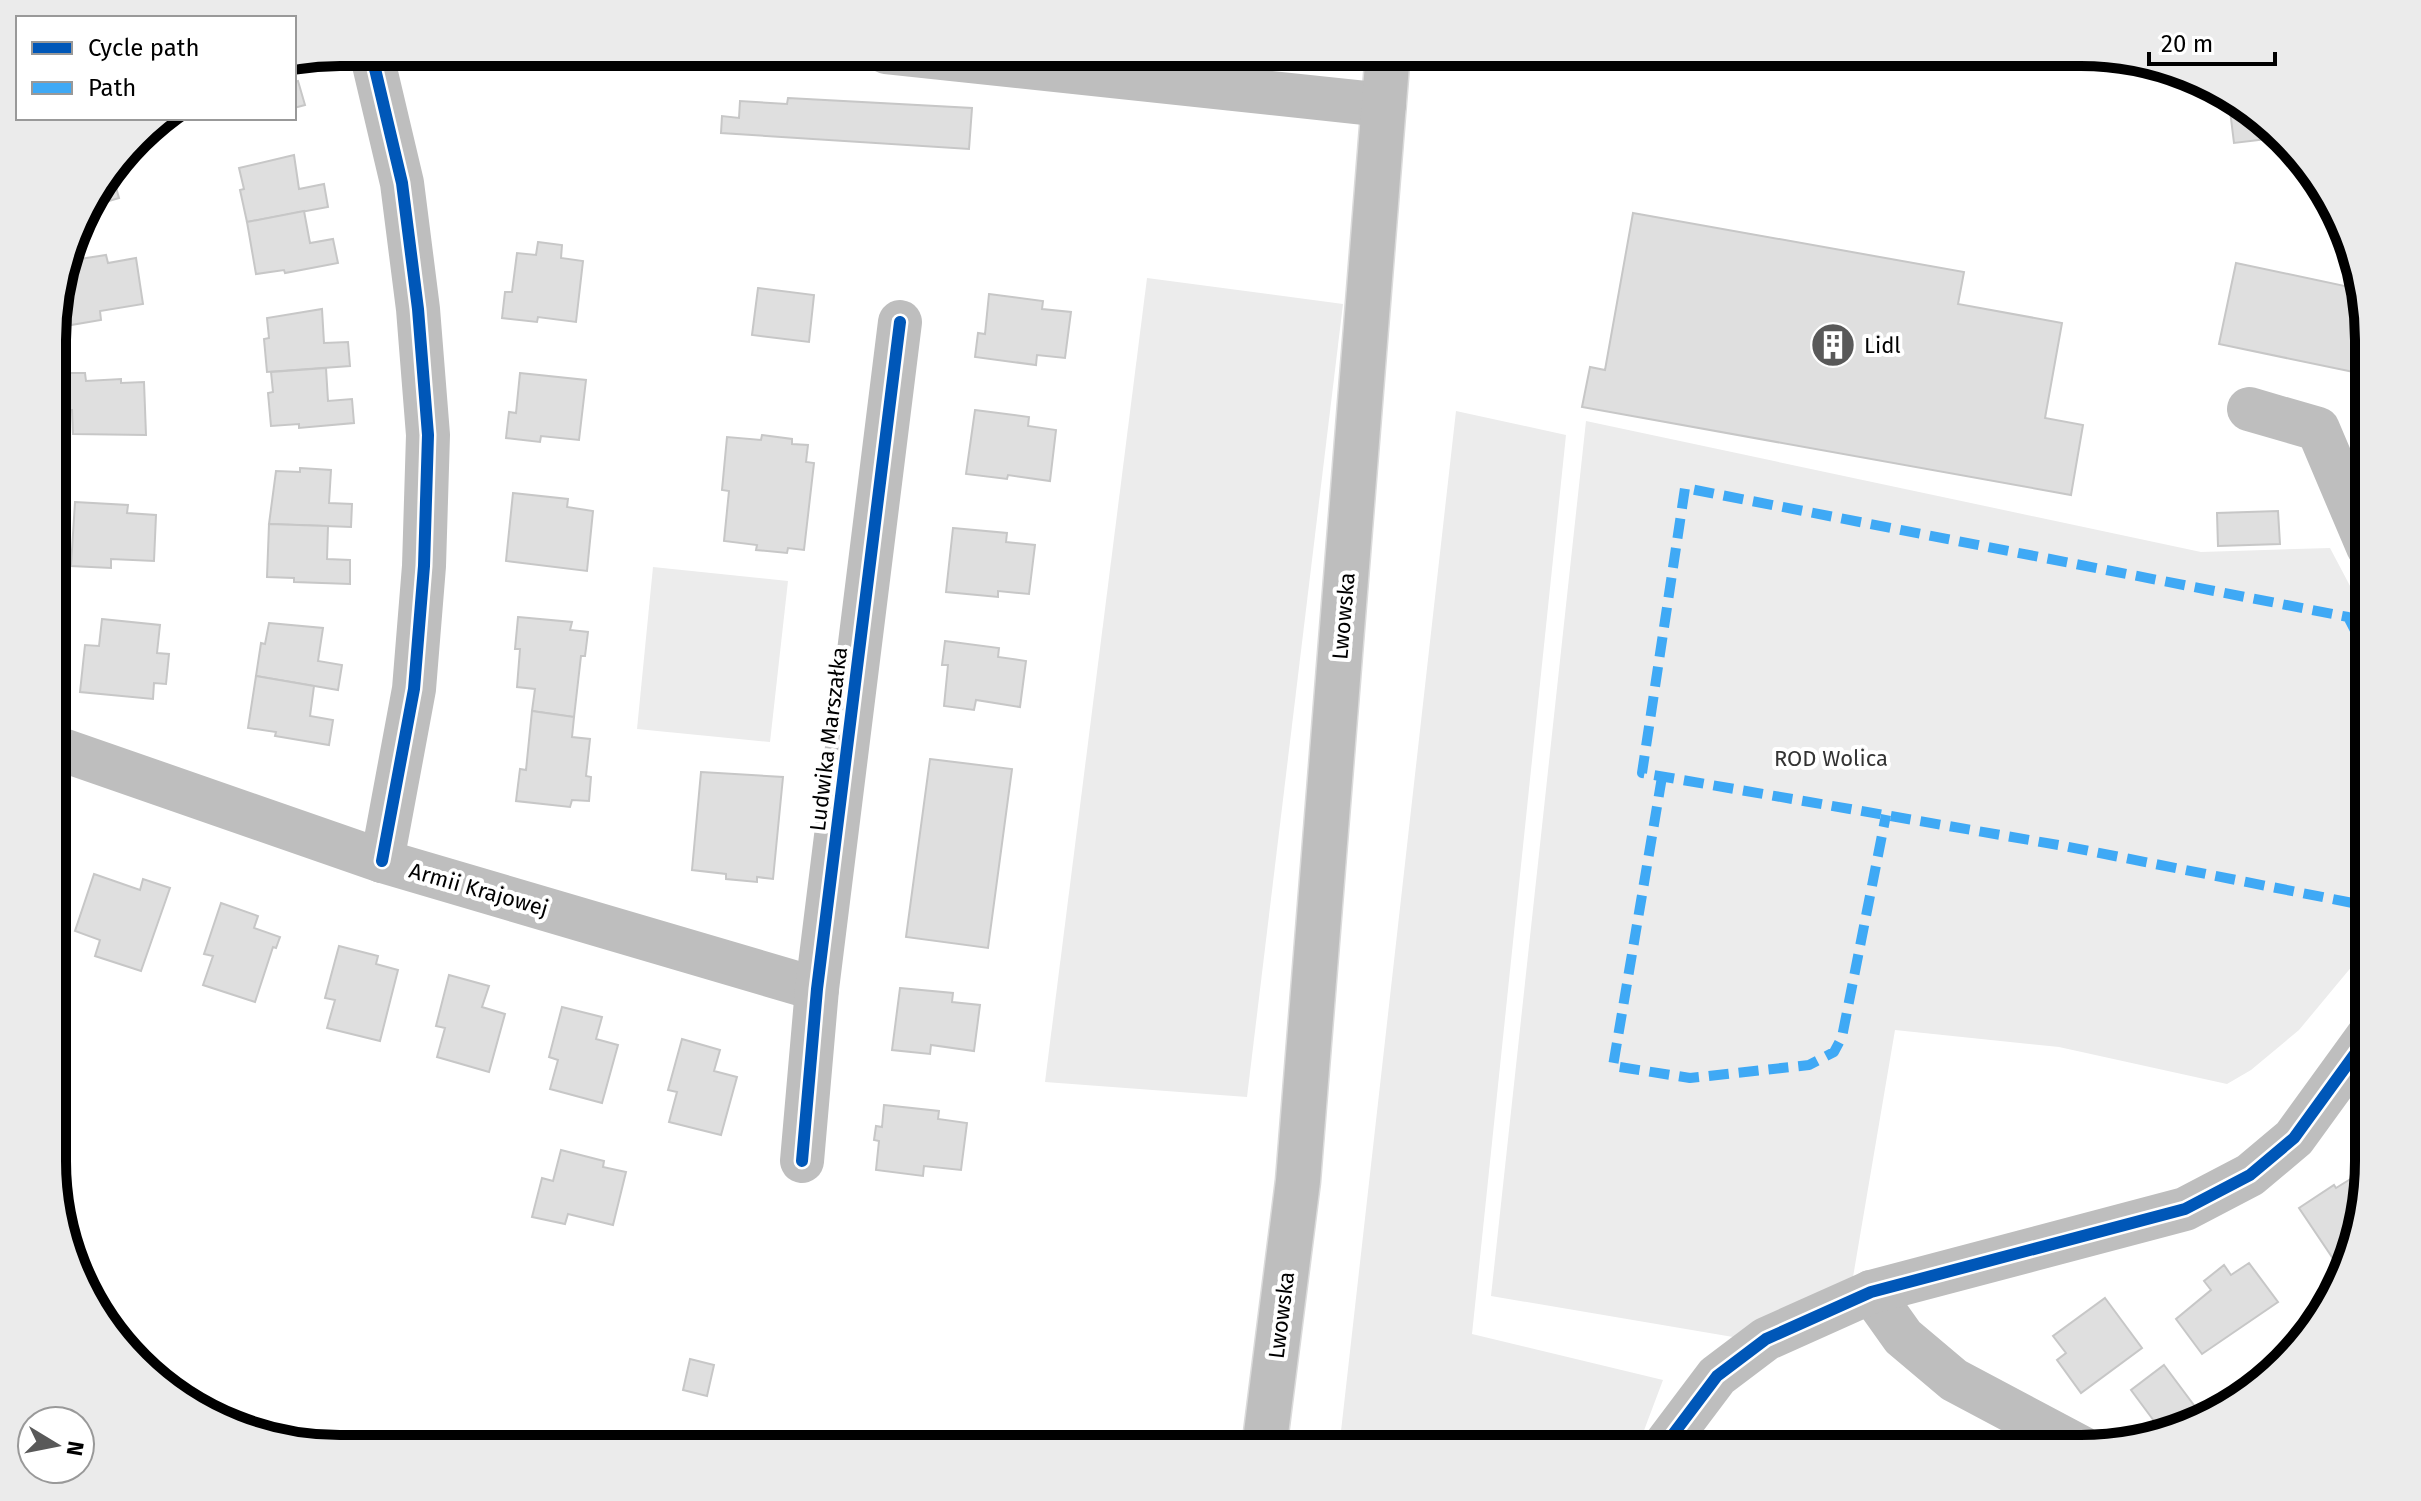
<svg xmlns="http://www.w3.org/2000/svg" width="2421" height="1501" font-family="'Fira Sans',sans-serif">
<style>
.green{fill:#ececec}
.building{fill:#dfdfdf;stroke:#c7c7c7;stroke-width:2}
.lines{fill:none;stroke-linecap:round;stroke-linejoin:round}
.major-casing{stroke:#dbdbdb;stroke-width:47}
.minor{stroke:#bebebe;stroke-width:44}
.major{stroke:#bebebe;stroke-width:44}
.quiet{stroke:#3fa9f5;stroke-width:10;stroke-dasharray:20 10;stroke-linecap:butt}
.cycleway-casing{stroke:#fff;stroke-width:17}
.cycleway{stroke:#0057b8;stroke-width:12}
.labels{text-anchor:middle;stroke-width:8;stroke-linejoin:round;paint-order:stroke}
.poi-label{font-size:22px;fill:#000;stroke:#fff;text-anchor:start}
.street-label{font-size:22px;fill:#000;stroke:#fff}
.park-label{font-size:22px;fill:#333;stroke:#fff}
.rim{fill:none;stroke:#000;stroke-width:10}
</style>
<rect width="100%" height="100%" fill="#fff"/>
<g class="green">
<polygon points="1147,278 1343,304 1247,1097 1045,1082"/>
<polygon points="1456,411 1566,435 1472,1334 1663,1380 1637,1449 1339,1449"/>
<polygon points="1586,421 2201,552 2330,548 2368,620 2368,947 2299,1030 2251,1070 2227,1084 2059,1047 1895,1030 1852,1283 1733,1337 1491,1296"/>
<polygon points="653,567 788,581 770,742 637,729"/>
</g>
<g class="building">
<polygon points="298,81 305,105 294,108 294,82"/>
<polygon points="2228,94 2241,100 2276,138 2234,143"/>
<polygon points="788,98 972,108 969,149 721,133 722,116 739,118 740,101 787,104"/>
<polygon points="294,155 299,189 324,184 328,207 247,222 240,190 244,189 239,168"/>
<polygon points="112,173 119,198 85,208"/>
<polygon points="304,211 310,243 333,239 338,263 285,273 284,270 256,274 247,222"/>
<polygon points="1633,213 1964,272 1958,304 2062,323 2045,418 2083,425 2071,495 1582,407 1590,367 1605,370"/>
<polygon points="538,242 562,245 561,258 583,261 576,322 538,317 537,322 502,318 505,292 512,292 517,253 536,255"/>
<polygon points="106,255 108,263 136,258 143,304 100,311 101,320 71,325 65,285 60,286 67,261"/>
<polygon points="2236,263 2359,289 2368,321 2368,375 2219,344"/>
<polygon points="758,288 814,295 809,342 752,335"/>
<polygon points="989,294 1043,301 1042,309 1071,312 1065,358 1037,355 1036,365 975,357 978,333 985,334"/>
<polygon points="322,309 324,343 348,342 350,366 267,372 264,339 269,338 267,318"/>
<polygon points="326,368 328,401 352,399 354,423 299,428 299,424 271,426 268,393 273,392 271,372"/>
<polygon points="66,373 85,373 86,381 121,379 121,383 144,382 146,435 73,434 72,410 67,410"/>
<polygon points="520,373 586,380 579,440 541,436 540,442 506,438 509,412 516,413"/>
<polygon points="975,410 1029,417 1028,426 1056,430 1050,481 1008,475 1007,479 966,474"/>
<polygon points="762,435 792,439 792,444 808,445 806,462 814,463 804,550 788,548 787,553 756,550 757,545 724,541 729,491 722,490 727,437 761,440"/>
<polygon points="300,468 331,470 329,503 352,504 351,527 269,524 276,471 300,472"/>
<polygon points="513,493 568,499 567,507 593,511 587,571 506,561"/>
<polygon points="75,502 128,505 127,513 156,515 154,561 111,559 111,568 71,566"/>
<polygon points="2278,511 2280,544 2218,546 2217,513"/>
<polygon points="269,524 328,526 327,559 350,560 350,584 294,582 294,578 267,577"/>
<polygon points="953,528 1007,533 1006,542 1035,545 1029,594 998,591 998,597 946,592"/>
<polygon points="518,617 572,622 570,630 588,632 585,656 581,656 574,717 532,711 535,689 517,687 520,649 515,649"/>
<polygon points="102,619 160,625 157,653 169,654 166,684 154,683 153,699 80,692 85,645 99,646"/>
<polygon points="269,623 323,628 318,661 342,665 338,690 256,676 261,643 265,644"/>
<polygon points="945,641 999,648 998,657 1026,661 1020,707 976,700 974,710 944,706 948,665 942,665"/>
<polygon points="256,676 314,686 310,716 333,720 329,745 275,736 276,732 248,728"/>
<polygon points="532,711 574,717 572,737 590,739 586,776 591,777 589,801 572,800 570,807 516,801 520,769 526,770"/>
<polygon points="930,759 1012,769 988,948 906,937"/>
<polygon points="701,772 783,777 773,879 757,877 757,882 726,879 726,874 692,870"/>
<polygon points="94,874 140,890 143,879 170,888 141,971 95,956 100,940 75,931"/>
<polygon points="221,903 258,916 254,928 280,937 276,948 273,947 255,1002 203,985 213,956 204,954"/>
<polygon points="339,946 378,956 376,964 398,970 380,1041 327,1028 335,1000 325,998"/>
<polygon points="449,975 489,986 482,1007 505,1014 489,1072 437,1057 445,1028 436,1026"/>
<polygon points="900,988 953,993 952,1002 980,1005 974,1051 931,1045 930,1054 892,1050"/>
<polygon points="562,1007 602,1017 596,1039 618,1045 602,1103 550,1089 558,1060 549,1057"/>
<polygon points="682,1039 720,1050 714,1071 737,1077 721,1135 669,1122 677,1092 668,1090"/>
<polygon points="884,1105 939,1111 938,1119 967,1123 961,1170 924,1166 923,1176 876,1170 879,1141 874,1140 876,1126 882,1127"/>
<polygon points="561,1150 604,1161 603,1167 626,1172 613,1225 568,1214 565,1224 532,1217 542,1178 553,1181"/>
<polygon points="2357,1175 2366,1187 2343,1253 2334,1260 2299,1208 2334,1185 2336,1188"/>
<polygon points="2249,1263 2278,1302 2202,1354 2176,1319 2211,1290 2204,1281 2224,1265 2231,1275"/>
<polygon points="2105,1298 2142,1348 2081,1393 2057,1360 2066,1353 2053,1336"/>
<polygon points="690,1359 714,1365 707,1396 683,1390"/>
<polygon points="2164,1365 2202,1416 2176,1425 2170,1416 2157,1425 2131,1390"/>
</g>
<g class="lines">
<g class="major-casing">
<polyline id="major" points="1264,1449 1298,1181 1388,52"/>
</g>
<g class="minor">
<polyline points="371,52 402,183 418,309 428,435 424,566 414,689 382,861"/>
<polyline points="886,52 1384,105"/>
<polyline points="2249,409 2318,429 2368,547"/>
<polyline points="54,747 382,861 817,989"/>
<polyline points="802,1161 817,989 900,322"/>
<polyline points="1871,1292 1903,1337 1954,1380 2082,1448"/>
<polyline points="1662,1449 1717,1376 1766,1339 1871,1292 2185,1209 2250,1175 2294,1138 2368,1036"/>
</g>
<use href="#major" class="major"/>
<g class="quiet">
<polyline points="2368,656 2348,617 1685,488 1642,773 2064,846 2368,906"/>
<polyline points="1662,777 1613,1066 1690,1078 1809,1065 1834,1052 1842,1037 1886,815"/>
</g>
<g class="cycleway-casing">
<g id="cycleway">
<polyline points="371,52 402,183 418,309 428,435 424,566 414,689 382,861"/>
<polyline points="802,1161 817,989 900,322"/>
<polyline points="1662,1449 1717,1376 1766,1339 1871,1292 2185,1209 2250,1175 2294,1138 2368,1036"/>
</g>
</g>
<use href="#cycleway" class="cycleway"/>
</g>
<defs>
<g id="building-disc" transform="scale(2.3)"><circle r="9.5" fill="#595959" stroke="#fff"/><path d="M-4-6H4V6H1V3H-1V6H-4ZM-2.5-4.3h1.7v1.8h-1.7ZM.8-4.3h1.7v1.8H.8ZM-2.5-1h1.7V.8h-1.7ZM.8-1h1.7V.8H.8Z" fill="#fff"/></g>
</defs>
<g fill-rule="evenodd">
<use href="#building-disc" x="1833" y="345"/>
</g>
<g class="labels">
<g class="poi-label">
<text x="1864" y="353">Lidl</text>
</g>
<g class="street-label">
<text transform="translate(1343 616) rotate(-85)" y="8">Lwowska</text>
<text transform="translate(828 739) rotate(-83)" y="8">Ludwika Marszałka</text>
<text transform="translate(479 889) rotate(16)" y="8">Armii Krajowej</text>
<text transform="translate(1281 1315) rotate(-83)" y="8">Lwowska</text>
</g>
<g class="park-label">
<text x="1831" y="766">ROD Wolica</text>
</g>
</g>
<path d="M0 0H2421V1501H0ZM340 66H2081A274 274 0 0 1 2355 340V1161A274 274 0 0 1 2081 1435H340A274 274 0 0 1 66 1161V340A274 274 0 0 1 340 66Z" fill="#ebebeb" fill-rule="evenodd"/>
<path class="rim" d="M340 66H2081A274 274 0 0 1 2355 340V1161A274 274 0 0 1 2081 1435H340A274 274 0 0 1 66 1161V340A274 274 0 0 1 340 66Z"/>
<rect x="16" y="16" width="280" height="104" fill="#ffffff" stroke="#999999" stroke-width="2"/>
<rect x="32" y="42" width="40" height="12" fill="#0057b8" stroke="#999999" stroke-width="2"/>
<text x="88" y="56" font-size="24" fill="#000000">Cycle path</text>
<rect x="32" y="82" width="40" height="12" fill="#3fa9f5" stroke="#999999" stroke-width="2"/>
<text x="88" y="96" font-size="24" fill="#000000">Path</text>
<g transform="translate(56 1445) rotate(100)"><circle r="38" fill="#ffffff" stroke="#999999" stroke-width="2"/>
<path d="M0-6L14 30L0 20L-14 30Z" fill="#595959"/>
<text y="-12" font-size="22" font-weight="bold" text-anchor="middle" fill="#000000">N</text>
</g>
<path d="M2149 52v12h126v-12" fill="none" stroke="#000000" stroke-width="4"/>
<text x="2161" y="52" font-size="24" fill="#000000" stroke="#ffffff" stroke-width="6" paint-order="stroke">20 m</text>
</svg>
